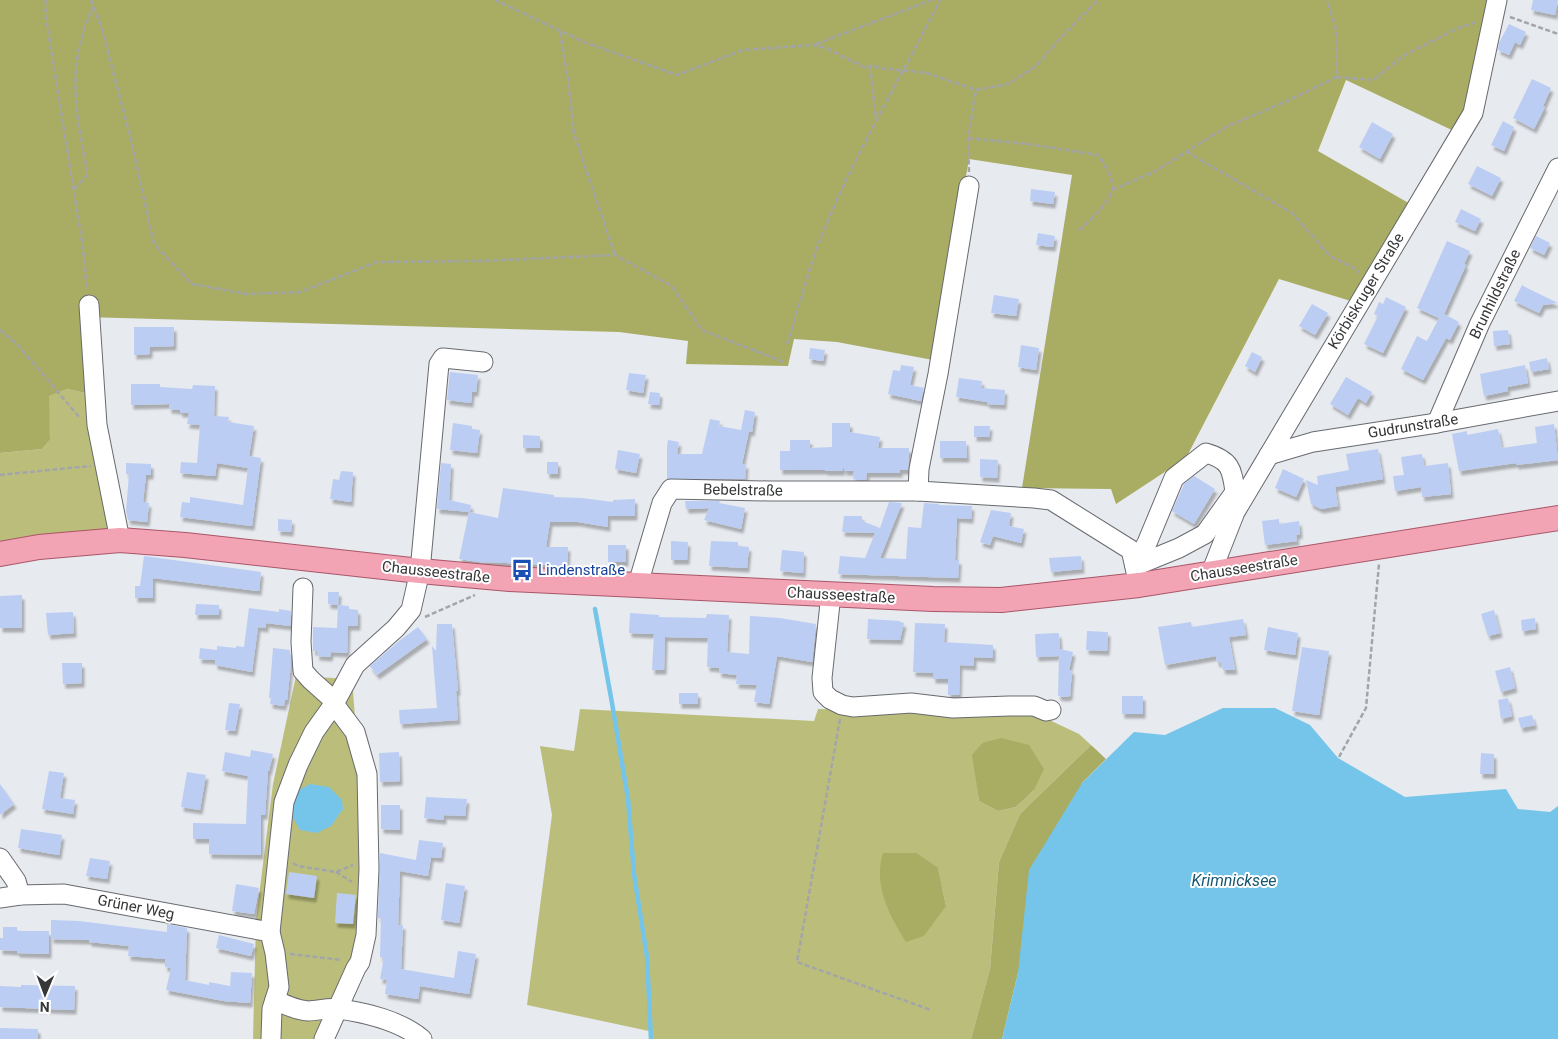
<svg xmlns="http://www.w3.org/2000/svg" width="1558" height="1039" font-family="Roboto,sans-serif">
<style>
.green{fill:#bbbe7b;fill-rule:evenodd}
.forest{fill:#a9ac63}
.water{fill:#75c5eb}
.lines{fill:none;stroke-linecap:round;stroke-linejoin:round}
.stream{stroke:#75c5eb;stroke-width:4.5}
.building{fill:#bccdf4;filter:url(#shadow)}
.minor-casing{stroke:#686a6f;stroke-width:21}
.major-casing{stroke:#aa5668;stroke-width:26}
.path{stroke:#a3a5a9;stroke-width:2.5;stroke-dasharray:5 2.5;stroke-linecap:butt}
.minor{stroke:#fff;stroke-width:19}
.major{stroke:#f2a4b4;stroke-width:24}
.labels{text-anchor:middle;stroke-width:4;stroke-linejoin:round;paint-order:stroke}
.street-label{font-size:15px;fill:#363739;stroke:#fff}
.transit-label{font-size:15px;fill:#164399;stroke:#fff;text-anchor:start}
.water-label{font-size:16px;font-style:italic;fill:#185771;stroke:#fff}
</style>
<defs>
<filter id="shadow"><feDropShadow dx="2.5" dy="4.5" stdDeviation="1" flood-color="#0004"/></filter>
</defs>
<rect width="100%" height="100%" fill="#e7eaef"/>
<g class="green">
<polygon points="67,389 90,394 112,532 0,546 0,453 42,449 50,440 48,396"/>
<polygon points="296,676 352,679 359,767 362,932 318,1039 253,1039 256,920 273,784"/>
<path d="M580 709 814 721 818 709 953 711 1043 717 1079 734 1091 745 1020 814 999 862 990 969 971 1039H650L649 1031 527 1005 552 815 540 746 574 751ZM982 743 1034 790 1016 807 998 811 979 801 973 755ZM917 853 938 869 946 906Z"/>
</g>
<g class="forest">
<polygon points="0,0 1493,0 1468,112 1456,132 1346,80 1318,151 1412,205 1354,302 1279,279 1186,458 1116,504 1111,489 1022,488 1072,175 969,159 933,360 837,342 794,339 788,366 686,364 688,341 619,332 84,317 90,394 67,389 49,396 50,440 42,449 0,453"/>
<polygon points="1001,738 1029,745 1044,769 1034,790 1016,807 998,811 979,801 972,755 982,743"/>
<polygon points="1091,745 1106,759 1082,783 1018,973 1002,1039 971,1039 990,969 999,862 1020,814"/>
<path d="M883 853H917L938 868 946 906 924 936 906 942C889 915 873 885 883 853Z"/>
</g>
<g class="water">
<polygon points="1223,708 1275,708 1310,725 1338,758 1405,797 1506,789 1518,809 1550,812 1558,806 1558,1039 1002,1039 1018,973 1029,870 1082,783 1134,732 1165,735"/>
<polygon points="310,784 329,787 342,800 343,809 331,826 317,833 300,830 292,816 294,793"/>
</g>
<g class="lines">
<polyline class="stream" points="595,609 612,703 628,799 634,874 647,957 651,1039"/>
</g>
<g class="building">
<polygon points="1533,0 1558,0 1555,15 1531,10"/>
<polygon points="1509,24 1526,32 1520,45 1515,42 1509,55 1498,50 1499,43"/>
<polygon points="1532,79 1551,88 1543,106 1545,107 1534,129 1513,118"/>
<polygon points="1503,121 1514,127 1504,151 1491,145"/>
<polygon points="1372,122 1393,134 1380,159 1359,147"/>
<polygon points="1477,166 1501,178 1492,196 1468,184"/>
<polygon points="1031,189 1055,192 1053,204 1030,201"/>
<polygon points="1461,209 1481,219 1475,231 1455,222"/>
<polygon points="1038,233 1055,236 1053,247 1036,245"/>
<polygon points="1536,236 1550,243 1544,255 1530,248"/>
<polygon points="1447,241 1470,251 1464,264 1466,265 1444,314 1459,322 1450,340 1446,338 1423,380 1401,369 1417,336 1427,341 1439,318 1417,308"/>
<polygon points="1522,285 1527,288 1558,303 1543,305 1539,313 1514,301"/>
<polygon points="994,295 1019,299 1016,316 991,313"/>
<polygon points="1386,297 1406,307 1383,353 1364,344 1378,316 1374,314 1379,302 1383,304"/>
<polygon points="1312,304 1328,313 1315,335 1299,326"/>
<polygon points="134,327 174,327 174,346 150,347 150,354 134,355"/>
<polygon points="1508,330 1510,344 1494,346 1493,331"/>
<polygon points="1021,345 1039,348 1036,370 1018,367"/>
<polygon points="810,348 825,350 823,361 809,359"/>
<polygon points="1252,352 1262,357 1255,372 1245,366"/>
<polygon points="1547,358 1549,369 1531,372 1529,362"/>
<polygon points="901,365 914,367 910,385 924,388 921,401 888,394 893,370 900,371"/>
<polygon points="1525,365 1528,383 1507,387 1508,391 1484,396 1480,374"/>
<polygon points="450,372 478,375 476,392 472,392 471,403 447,400"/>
<polygon points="629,373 646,375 643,393 626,390"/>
<polygon points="1346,377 1372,392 1366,403 1358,398 1348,415 1330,404"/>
<polygon points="959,378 982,381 981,388 1005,390 1004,405 987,404 987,402 956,397"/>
<polygon points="131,384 160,384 160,387 192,389 193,385 215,386 214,416 229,417 228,422 254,426 249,456 261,458 252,526 180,517 182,502 190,503 190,497 243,505 248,468 217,463 215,476 180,473 181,462 197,463 200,425 187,424 189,413 180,413 180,410 169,409 169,404 131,405"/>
<polygon points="650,392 660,393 659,405 648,404"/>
<polygon points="745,410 755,412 752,432 749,431 742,464 746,464 745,479 667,479 667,447 668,440 679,442 677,454 702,454 710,419 720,421 719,426 741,430"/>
<polygon points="453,423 472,426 472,429 480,430 477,453 450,450"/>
<polygon points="832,423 850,423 850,432 880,437 878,448 909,448 908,470 900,470 900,473 867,473 866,480 858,480 853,479 854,471 844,471 844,466 842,471 825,471 825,470 780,470 780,451 790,451 790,440 810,440 810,448 832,447"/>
<polygon points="1554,424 1558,460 1516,465 1516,463 1459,471 1452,434 1467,431 1467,435 1498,429 1502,448 1537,443 1535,427"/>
<polygon points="974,426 990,426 989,437 974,437"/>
<polygon points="523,435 540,436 540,448 523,448"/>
<polygon points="940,441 966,441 967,458 940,458"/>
<polygon points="1378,449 1383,479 1335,487 1338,506 1321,509 1311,504 1306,480 1318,485 1317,476 1349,470 1346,454"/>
<polygon points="618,450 640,454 636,473 615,469"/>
<polygon points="1422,454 1424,466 1448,463 1451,494 1422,497 1421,487 1395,491 1393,476 1404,475 1401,457"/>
<polygon points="980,459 998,460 997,478 980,477"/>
<rect x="547" y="462" width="11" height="12"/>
<polygon points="126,463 151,464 151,475 146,475 143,502 149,503 147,522 128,520 126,511 129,474 126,474"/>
<polygon points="441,463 451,464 449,500 471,505 470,512 437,509"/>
<polygon points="1283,469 1304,479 1296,497 1275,488"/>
<polygon points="341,471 353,472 351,502 330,499 333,479 339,480"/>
<polygon points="1194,476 1215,489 1194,524 1172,511 1184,484"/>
<polygon points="503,488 554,495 554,497 582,498 613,502 613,500 635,499 635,516 608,516 608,527 578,522 550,522 546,547 568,547 567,566 486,562 486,563 459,559 469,512 498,518"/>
<polygon points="685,501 720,501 719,503 745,508 741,529 704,520 709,508 686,509"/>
<polygon points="889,502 902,503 880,558 906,559 908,527 921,528 924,503 939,504 939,505 972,506 971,519 957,518 955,560 959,560 958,578 838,574 840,556 865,558 875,533 842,532 844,516 862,516 862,521 880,528"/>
<polygon points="991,510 1011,513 1009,526 1024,529 1021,543 993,536 990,545 980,542"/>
<polygon points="278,519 292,520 291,532 278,531"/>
<polygon points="1279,519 1279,524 1299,521 1300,534 1296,535 1297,541 1265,545 1262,521"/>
<polygon points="671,541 688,542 687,560 671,560"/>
<polygon points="711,541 738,542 738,546 749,547 747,568 709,566"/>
<rect x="608" y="545" width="18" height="17"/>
<polygon points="782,550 804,552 803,573 780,571"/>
<polygon points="144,556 261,572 259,591 153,578 153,598 135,598 135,586 140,586"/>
<polygon points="1081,556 1082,569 1051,572 1049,558"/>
<polygon points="328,592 339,592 338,605 328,604"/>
<polygon points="22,595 22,628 0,628 0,596"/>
<polygon points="196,604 219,605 219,615 195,615"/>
<polygon points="338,605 349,606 349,609 358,610 358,626 348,626 347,653 331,652 330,657 317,656 317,651 313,651 313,627 337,628"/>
<polygon points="249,608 279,612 279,609 291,611 290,626 266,623 266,628 258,627 252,672 215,665 215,660 199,659 200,648 217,650 217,646 236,648 236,646 244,647"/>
<polygon points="1494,610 1500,633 1488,636 1481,614"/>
<polygon points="73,612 74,633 48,635 46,613"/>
<polygon points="630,613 659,615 659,617 706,618 707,614 729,615 727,652 749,654 750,616 780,618 816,624 812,662 777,656 769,704 754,702 757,685 736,684 737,675 719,673 719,668 707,667 708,638 665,637 664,670 652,670 654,634 629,633"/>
<polygon points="1535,618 1536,629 1522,631 1521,620"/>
<polygon points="868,619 900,621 900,622 904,623 900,640 867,639"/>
<polygon points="1243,619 1246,635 1229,637 1235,670 1223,670 1221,662 1217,663 1216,656 1165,665 1158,627 1191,622 1192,627"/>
<polygon points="915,623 945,624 944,642 993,645 993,658 974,657 974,666 960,665 959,695 948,695 948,679 933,679 933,673 913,672"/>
<polygon points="437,624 452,624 458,691 456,691 458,720 400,724 399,710 437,708 432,646 436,651"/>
<polygon points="418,627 427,639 377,675 370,666 399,641"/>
<polygon points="1268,627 1298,633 1295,655 1264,650"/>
<polygon points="1087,631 1108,632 1107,651 1086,650"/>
<polygon points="1058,633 1059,634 1060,649 1073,652 1069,670 1072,670 1070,696 1064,697 1058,696 1059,656 1036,657 1035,634"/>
<polygon points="1302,647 1329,651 1319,715 1292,711"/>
<polygon points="273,648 290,650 291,664 287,700 285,700 284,706 270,704 271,698 269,698"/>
<polygon points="62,663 82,663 82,683 63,684"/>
<polygon points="1510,667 1515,688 1501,692 1495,671"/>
<rect x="679" y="693" width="19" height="11"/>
<rect x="1122" y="696" width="21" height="18"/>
<polygon points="1508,698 1512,716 1501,719 1498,700"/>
<polygon points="229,703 240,704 235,731 225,730"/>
<polygon points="1532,715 1535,725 1521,728 1518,718"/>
<polygon points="251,750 273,754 269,771 268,771 265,815 261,815 261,855 209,854 209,839 193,839 193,823 246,824 248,776 222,771 225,752 250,757"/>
<polygon points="399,752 400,781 380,782 379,753"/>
<polygon points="1481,753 1494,754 1494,774 1480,774"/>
<polygon points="49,771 64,773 60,798 75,800 73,814 42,809"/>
<polygon points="187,772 206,775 200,810 181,807"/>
<polygon points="0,784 14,804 0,815"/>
<polygon points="426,797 467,799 465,816 444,815 444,820 424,818"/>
<polygon points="381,805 400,805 400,830 381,829"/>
<polygon points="21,829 62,835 59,855 18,848"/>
<polygon points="419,840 443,843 441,858 431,857 428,876 400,871 398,925 403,925 401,969 454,978 458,951 476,954 469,994 420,986 418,999 385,994 387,980 380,979 384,957 380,957 381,918 378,918 380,853 416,860"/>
<polygon points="90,858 110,861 107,879 86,876"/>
<polygon points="289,872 317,876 314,898 286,894"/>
<polygon points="446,883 465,886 459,923 441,920"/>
<polygon points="236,884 259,888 254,914 232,911"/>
<polygon points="337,893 356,895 353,924 335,923"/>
<polygon points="51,920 79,921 167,932 167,924 187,928 185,980 209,985 209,982 230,986 231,972 252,973 250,1003 224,1001 166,990 171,968 165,967 165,959 128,956 129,946 89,942 89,940 51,939"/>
<polygon points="3,927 17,927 17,931 49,931 49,954 17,953 17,951 0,950 0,938 3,938"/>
<polygon points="219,935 254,944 251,956 216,948"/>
<polygon points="21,985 75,986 74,1010 0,1007 0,986 21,987"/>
<polygon points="0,1028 38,1029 38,1039 0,1039"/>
</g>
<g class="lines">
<g class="minor-casing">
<g id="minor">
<polyline points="89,305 97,425 120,540"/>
<polyline points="1437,423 1480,323 1558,168"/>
<path d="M1206 453C1230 460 1232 468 1235 492L1205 534 1179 548 1135 566 1147 543 1174 478Z"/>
<polyline points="1269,455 1313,442 1437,423 1558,401"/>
<polyline points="918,491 919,469 938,374 969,186"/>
<polyline points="1211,573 1235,512 1473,113 1497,0"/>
<polyline points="638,584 662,503 671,489 769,491 918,491 1034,498 1051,500 1131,550 1139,585"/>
<polyline points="303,588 301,642 303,671 311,680 330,697 334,704 355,732 367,774 369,869 366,935 360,962 356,968 324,1039"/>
<polyline points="831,594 822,678 823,692 830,699 842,705 853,707 911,703 953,708 1009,706 1034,706 1046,711 1051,710"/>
<polyline points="0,858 16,881 20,895"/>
<polyline points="0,898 20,895 64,894 270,932"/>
<path d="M275 1000C285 1005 296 1010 308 1011 318 1011 329 1007 339 1009 367 1013 399 1020 422 1039"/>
<polyline points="271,1039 272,1009 279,987 275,953 270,932 284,802 298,765 314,732 334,704 355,665 396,628 411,610 420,571 439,364 443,358 483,362"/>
</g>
</g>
<g class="major-casing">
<polyline id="major" points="0,554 39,547 120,540 185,545 420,571 510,579 933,599 1001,600 1139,585 1558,518"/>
</g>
<g class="path">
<polyline points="46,0 46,18 83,248 87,290"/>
<polyline points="91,0 102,29 131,140 154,244 192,284 247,294 300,292 377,262 479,261 615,255 672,286 702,330 784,362"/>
<polyline points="495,0 584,42 677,75 743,50 814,45 826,48 866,68 873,65 880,68 927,73 976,90 1008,84 1036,66 1065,33 1098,0"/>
<polyline points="1510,17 1558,34"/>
<polyline points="560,32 568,80 574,134 615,255"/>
<polyline points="816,44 932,0"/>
<polyline points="870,66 876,119"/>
<polyline points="1337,77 1373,80 1403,56 1458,28 1477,22"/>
<path d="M968 138 1028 144 1098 155C1104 164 1114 178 1112 190 1109 204 1087 223 1077 232"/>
<polyline points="1187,152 1292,213 1330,256 1356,269 1359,273"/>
<polyline points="969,172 968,138 976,90"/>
<path d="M74 189 87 175C84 150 77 124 76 98 73 66 80 36 93 7"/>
<polyline points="1112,190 1154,172 1228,126 1285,102 1337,77 1336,30 1327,0"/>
<polyline points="0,330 17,344 80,418"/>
<path d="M787 344C799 308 808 269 822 235 855 153 901 78 940 0"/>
<polyline points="0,475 91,466"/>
<polyline points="425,617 475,595"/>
<polyline points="840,719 797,962 931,1010"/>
<polyline points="1339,757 1366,708 1379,564"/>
<polyline points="293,863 298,866 336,872 353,865"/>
<polyline points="336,872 352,882"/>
<polyline points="290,954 342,960"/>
</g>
<use href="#minor" class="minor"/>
<use href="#major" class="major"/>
</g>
<defs>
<g id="bus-bare" transform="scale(1.725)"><path d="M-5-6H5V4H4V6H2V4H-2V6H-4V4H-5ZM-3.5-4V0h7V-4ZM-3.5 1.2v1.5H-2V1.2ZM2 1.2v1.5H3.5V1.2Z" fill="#1a4fb4" stroke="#fff" stroke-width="2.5" paint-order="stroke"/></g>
</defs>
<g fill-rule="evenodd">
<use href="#bus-bare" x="522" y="570"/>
</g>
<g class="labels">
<g class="street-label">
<text transform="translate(1366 291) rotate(-59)" y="5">Körbiskruger Straße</text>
<text transform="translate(1495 294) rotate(-64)" y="5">Brunhildstraße</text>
<text transform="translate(1413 426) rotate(-9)" y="5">Gudrunstraße</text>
<text transform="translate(743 490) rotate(1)" y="5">Bebelstraße</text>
<text transform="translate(1244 568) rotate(-9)" y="5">Chausseestraße</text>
<text transform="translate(436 572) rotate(6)" y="5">Chausseestraße</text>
<text transform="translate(841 595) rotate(3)" y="5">Chausseestraße</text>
<text transform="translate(136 907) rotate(11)" y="5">Grüner Weg</text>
</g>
<g class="transit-label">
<text x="538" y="575">Lindenstraße</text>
</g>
<g class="water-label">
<text x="1234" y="886">Krimnicksee</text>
</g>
</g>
<g transform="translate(45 994) rotate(181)" stroke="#ffffff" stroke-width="4" paint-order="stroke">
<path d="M0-4L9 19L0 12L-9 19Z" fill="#363739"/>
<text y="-8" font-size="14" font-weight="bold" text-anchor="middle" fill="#363739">N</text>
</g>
</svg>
